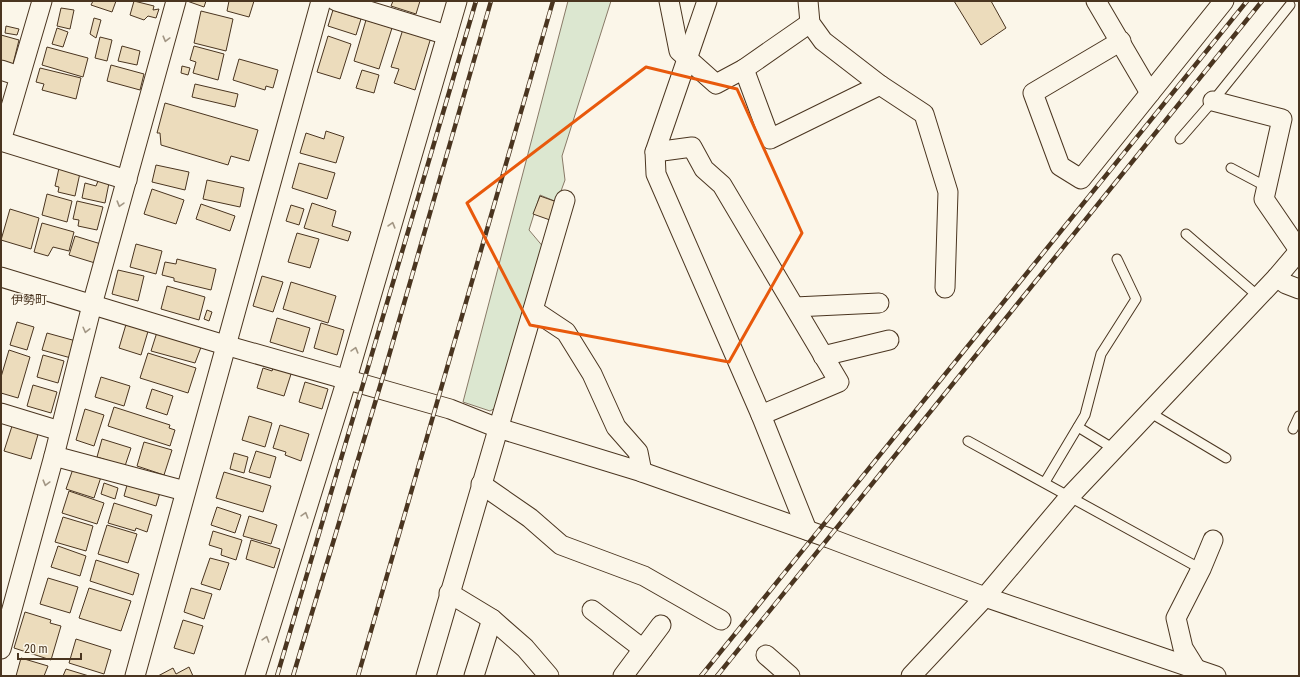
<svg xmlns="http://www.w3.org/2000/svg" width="1300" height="677" font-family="'Roboto Condensed','Noto Sans JP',sans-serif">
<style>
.park{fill:#dce7d0;stroke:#887966}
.building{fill:#ecdcbc;stroke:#4a3520}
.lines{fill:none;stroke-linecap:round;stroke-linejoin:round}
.service-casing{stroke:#4a3520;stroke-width:11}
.minor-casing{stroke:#4a3520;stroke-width:21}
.service{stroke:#fbf6e9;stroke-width:9}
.minor{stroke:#fbf6e9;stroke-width:19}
.rail-casing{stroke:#4a3520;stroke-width:4.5}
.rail{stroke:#fbf6e9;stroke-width:3;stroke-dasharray:9;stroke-linecap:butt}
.oneway{stroke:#a29684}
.marked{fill:none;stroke:#e8590c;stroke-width:3;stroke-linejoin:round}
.labels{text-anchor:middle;stroke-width:3;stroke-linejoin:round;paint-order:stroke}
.quarter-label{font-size:12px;fill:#4a3520;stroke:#fbf6e9}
</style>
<rect width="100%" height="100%" fill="#fbf6e9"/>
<polygon class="park" points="568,1 611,1 562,156 565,180 557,202 540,195 529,230 545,249 499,406 490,411 463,402"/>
<g class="building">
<polygon points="93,1 116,1 112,12 91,5"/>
<polygon points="134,1 154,6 153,10 159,9 156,18 148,16 144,20 130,15"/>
<polygon points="187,1 206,1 204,7"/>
<polygon points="229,1 254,1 249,17 227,11"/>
<polygon points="393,1 420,1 416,14 391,6"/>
<polygon points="954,1 991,1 1006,28 981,45"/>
<polygon points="61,8 74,10 70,29 57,26"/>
<polygon points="333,10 361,19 356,35 328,26"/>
<polygon points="201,11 233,19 226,51 194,43"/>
<polygon points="94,18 101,20 96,38 90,34"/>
<polygon points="366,20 392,28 379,69 354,61"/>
<polygon points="6,26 19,29 17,35 5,33"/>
<polygon points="404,26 432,34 415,90 394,83 399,69 391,67"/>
<polygon points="57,28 68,32 63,47 52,44"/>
<polygon points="1,35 19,40 13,64 1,61"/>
<polygon points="328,36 351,44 340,79 317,72"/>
<polygon points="100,37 112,40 107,61 95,58"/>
<polygon points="122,46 140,51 137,65 118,61"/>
<polygon points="194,46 224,54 218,80 193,73 196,62 190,60"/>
<polygon points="47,47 88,58 83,77 42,65"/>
<polygon points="239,59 278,70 273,88 266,86 265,90 233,80"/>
<polygon points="111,65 144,74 140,90 107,81"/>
<polygon points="182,66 190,68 188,75 181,73"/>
<polygon points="40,68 81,78 76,99 42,90 44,84 36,82"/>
<polygon points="362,70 379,75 374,93 356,88"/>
<polygon points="195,84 238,94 235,107 192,97"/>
<polygon points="165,103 258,130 249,161 231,156 228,165 161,145 160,133 157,133"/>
<polygon points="326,131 344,137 336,163 300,153 306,133 324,139"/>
<polygon points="299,163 335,173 327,199 292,188"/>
<polygon points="156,165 189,172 185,190 152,182"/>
<polygon points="59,168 80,173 75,196 58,192 59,187 55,186"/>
<polygon points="207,180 244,188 240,207 203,199"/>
<polygon points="98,181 109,183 105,203 82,198 85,183 96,186"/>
<polygon points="152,189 184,200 176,224 144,214"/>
<polygon points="47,194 72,201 67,222 42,215"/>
<polygon points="540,196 557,202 550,220 533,214"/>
<polygon points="77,201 103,207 97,230 78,226 79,220 73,219"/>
<polygon points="312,203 336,211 332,226 351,232 348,241 304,228"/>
<polygon points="201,204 235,216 230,231 196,219"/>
<polygon points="291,205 304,209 299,225 286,221"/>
<polygon points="10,209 39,218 31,249 1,240"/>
<polygon points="42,223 74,232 69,251 53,247 48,256 34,252"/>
<polygon points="297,233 319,239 310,268 288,262"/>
<polygon points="75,236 101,244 95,263 69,255"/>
<polygon points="136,244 162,251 156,274 130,267"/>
<polygon points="177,259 216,269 211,290 174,281 174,278 162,275 165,262 176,264"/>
<polygon points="118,270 144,276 138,301 112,294"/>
<polygon points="262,276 283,282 273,312 253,306"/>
<polygon points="291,282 336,296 328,323 283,309"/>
<polygon points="167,286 205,297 199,320 161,309"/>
<polygon points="207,310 212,312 209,321 204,319"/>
<polygon points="277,318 310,328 303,352 270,342"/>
<polygon points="127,321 149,328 141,355 119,348"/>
<polygon points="17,322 34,327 27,350 10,345"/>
<polygon points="321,323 344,330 337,355 314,348"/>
<polygon points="158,329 203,342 195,363 151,351"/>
<polygon points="47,333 76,341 71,358 42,350"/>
<polygon points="9,350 30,357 18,398 1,393 1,377"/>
<polygon points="148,353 196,368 188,393 140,378"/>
<polygon points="43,355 64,361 58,383 37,377"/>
<polygon points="274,365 292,371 284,396 257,388 263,368 272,371"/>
<polygon points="101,377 130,386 124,406 95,397"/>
<polygon points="305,382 328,389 322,409 299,402"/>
<polygon points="33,385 57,392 51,413 27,406"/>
<polygon points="152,389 173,396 167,415 146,408"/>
<polygon points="114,407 170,425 169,428 175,430 170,446 108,426"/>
<polygon points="85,409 104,415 94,446 76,440"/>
<polygon points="249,416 272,423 265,447 242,440"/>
<polygon points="13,423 39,431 31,459 4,451"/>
<polygon points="280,425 309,434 301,461 285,455 286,452 273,448"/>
<polygon points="102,439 131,448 125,466 97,457"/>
<polygon points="144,442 172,450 164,475 137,466"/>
<polygon points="256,451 276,457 270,478 249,472"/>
<polygon points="234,453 248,457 244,473 230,469"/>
<polygon points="74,466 102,474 94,498 66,489"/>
<polygon points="224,472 271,486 263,512 216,498"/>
<polygon points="129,478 161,489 156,506 124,496"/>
<polygon points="104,483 118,488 115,499 101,494"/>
<polygon points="69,491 104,503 97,524 62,513"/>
<polygon points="114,503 152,515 147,532 136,528 135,531 108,523"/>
<polygon points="217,507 241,515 235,533 211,525"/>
<polygon points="249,516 277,525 271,544 243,536"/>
<polygon points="63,517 93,526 86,551 55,542"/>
<polygon points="107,525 137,534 128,563 98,554"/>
<polygon points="213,531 242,540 236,560 221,555 222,549 209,545"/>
<polygon points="251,540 280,549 274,568 246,559"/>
<polygon points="58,546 86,556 80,576 51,567"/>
<polygon points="210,558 229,563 220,590 201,584"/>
<polygon points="96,560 139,574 133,595 90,581"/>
<polygon points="48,578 78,587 70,613 40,604"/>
<polygon points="89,588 131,601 121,631 79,618"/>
<polygon points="191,588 212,594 204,619 184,612"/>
<polygon points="25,612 51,620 50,623 61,626 51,660 14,648"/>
<polygon points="183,620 203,626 194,654 174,648"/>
<polygon points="76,639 111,650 104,674 69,663"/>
<polygon points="21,658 48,666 44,676 16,676"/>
<polygon points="189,667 193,676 158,676 173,668 176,674"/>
<polygon points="66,669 89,676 63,676"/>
</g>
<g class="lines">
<g class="service-casing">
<g id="service">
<polyline points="1180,139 1213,101 1290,5"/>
<polyline points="1231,168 1267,187"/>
<polyline points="1186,234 1258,296"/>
<polyline points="1149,412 1226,458"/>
<polyline points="1078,427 1114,449"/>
<polyline points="1293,429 1299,416"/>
<polyline points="968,441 1201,569"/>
<polyline points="1045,482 1085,415 1101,354 1136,299 1117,259"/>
</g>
</g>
<g class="minor-casing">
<g id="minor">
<polyline points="336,1 447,35"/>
<polyline points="669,1 679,51 716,84 744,69 770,139 880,85"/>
<polyline points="707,1 655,152 656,174 761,415 807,530"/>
<polyline points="808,1 810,23 823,41 880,85 924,114 948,192 945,288"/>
<polyline points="1096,1 1150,93"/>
<polyline points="1121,41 1033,93 1060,166 1081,179 1224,1"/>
<polyline points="744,69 810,23"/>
<polyline points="1,70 19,76"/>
<polyline points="1213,101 1282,119 1264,199 1299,250"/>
<polyline points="1,141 42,1"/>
<polyline points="1,141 127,180"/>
<polyline points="655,152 692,147 704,169 722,185 839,382 761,415"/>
<polyline points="1,277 225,345 450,409 498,428 642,472 829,538 985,597 1216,676"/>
<polyline points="1277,277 1286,284 1299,289"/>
<polyline points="795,307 879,303"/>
<polyline points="533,310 566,332 592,374 616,427 638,452 642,472"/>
<polyline points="823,356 889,340"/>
<polyline points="1,413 60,431"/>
<polyline points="54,456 185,491"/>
<polyline points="481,484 530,518 561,545 644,576 721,620"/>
<polyline points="449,593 492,619 525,648 549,676"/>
<polyline points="592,610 643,649"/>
<polyline points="1,649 54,456 92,305 176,1"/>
<polyline points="766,655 790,676"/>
<polyline points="1194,675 1196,669 1183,648 1176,618 1201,569 1213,540"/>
<polyline points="135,676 321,1"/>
<polyline points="255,676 347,379 457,1"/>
<polyline points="426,676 565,200"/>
<polyline points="474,676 492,619"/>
<polyline points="623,676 661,625"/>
<polyline points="911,676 985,597 1070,496 1277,277 1299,251"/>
</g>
</g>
<use href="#service" class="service"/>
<use href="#minor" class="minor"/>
<g class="rail-casing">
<g id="rail">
<polyline points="277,676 476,1"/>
<polyline points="293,676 384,373 491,1"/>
<polyline points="358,676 553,1"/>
<polyline points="701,676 1247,1"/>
<polyline points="717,676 1262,1"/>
</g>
</g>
<use href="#rail" class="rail"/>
</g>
<defs><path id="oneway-chevron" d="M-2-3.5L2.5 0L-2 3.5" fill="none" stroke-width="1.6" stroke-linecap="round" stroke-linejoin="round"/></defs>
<g class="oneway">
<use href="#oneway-chevron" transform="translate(166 39) rotate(105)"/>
<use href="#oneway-chevron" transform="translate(120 204) rotate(106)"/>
<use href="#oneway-chevron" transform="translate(392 225) rotate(-74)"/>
<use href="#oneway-chevron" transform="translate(86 330) rotate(104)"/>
<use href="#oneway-chevron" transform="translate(355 350) rotate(-74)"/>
<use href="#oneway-chevron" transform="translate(46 483) rotate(105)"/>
<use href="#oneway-chevron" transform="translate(305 515) rotate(-73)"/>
<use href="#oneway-chevron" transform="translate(266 639) rotate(-73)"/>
</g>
<path class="marked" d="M646 67 737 89 802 233 729 362 530 325 467 203Z"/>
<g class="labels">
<g class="quarter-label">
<text x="29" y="304">伊勢町</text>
</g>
</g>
<rect width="1300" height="677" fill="none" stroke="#4a3520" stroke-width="4"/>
<path d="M18 653v6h63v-6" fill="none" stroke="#4a3520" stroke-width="2"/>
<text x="24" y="653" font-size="12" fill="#4a3520" stroke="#fbf6e9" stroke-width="3" paint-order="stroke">20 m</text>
</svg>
